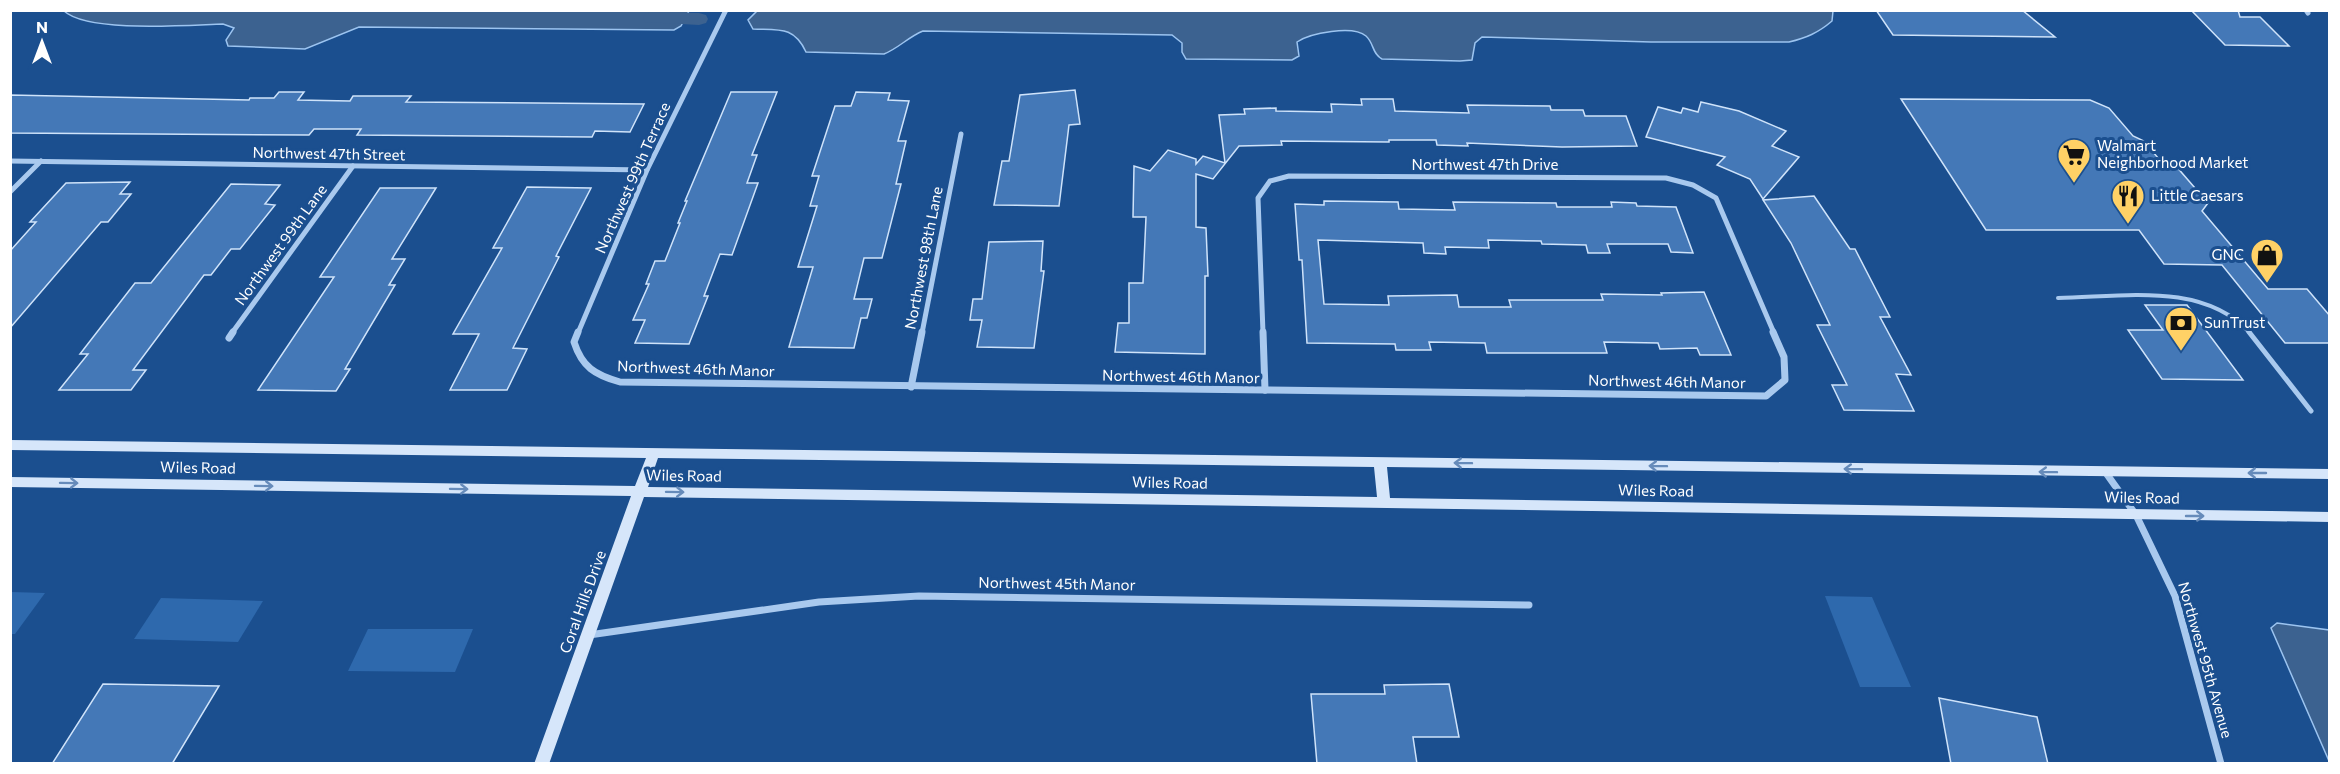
<svg xmlns="http://www.w3.org/2000/svg" width="2340" height="774" font-family="Commissioner,sans-serif">
<style>
.green{fill:#2e69ad}
.water{fill:#3c6290;stroke:#9cc4f0;stroke-width:1.5}
.lines{fill:none;stroke-linecap:round;stroke-linejoin:round}
.canal{fill:#3c6290;fill-rule:evenodd}
.building{fill:#4478b7;stroke:#cfe3fa;stroke-width:1.5}
.lane-far1{stroke:#a9c9ee;stroke-width:4}
.lane{stroke:#a9c9ee;stroke-width:5}
.street-far1{stroke:#a9c9ee;stroke-width:5}
.street{stroke:#a9c9ee;stroke-width:7}
.secondary{fill:#d6e6fa;fill-rule:evenodd}
.oneway{stroke:#668bba}
.labels{text-anchor:middle;stroke-width:6;stroke-linejoin:round;paint-order:stroke}
.poi-label{font-size:15px;fill:#fff;stroke:#1b4f8f;text-anchor:start}
.street-label{font-size:15px;fill:#fff;stroke:#1b4f8f}
</style>
<rect width="100%" height="100%" fill="#1b4f8f"/>
<g class="green">
<polygon points="11,592 45,593 15,634 11,634"/>
<polygon points="1825,596 1872,597 1911,687 1860,687"/>
<polygon points="161,598 263,601 238,642 134,639"/>
<polygon points="368,629 473,629 455,672 348,671"/>
</g>
<g class="water">
<path d="M64 11V10L689 11 681 26 674 30 359 27 305 49 228 46 226 40 234 28 223 24C188 25 88 33 64 11Z"/>
<path d="M757 11 1833 10V11L1832 21C1818 33 1806 38 1789 42H1651L1482 37 1475 43 1472 60 1460 61 1382 59C1372 54 1374 43 1366 36 1353 25 1310 33 1297 42L1299 56 1292 60 1186 59 1182 52V43L1172 35 923 31C908 37 899 48 884 54L806 52C794 26 779 30 753 29L748 20Z"/>
<polygon points="2277,623 2329,630 2329,761 2271,628"/>
</g>
<g class="lines">
<polygon class="canal" points="652,12 699,13 706,15 708,19 706,23 699,25 645,22 643,18 645,14"/>
</g>
<g class="building">
<polygon points="1876,10 2022,10 2055,37 1893,35"/>
<polygon points="2191,10 2238,10 2240,17 2260,17 2289,46 2225,45"/>
<polygon points="1075,90 1080,124 1069,125 1059,206 994,205 1002,161 1009,161 1020,95"/>
<polygon points="279,92 304,92 298,100 350,101 353,96 411,96 406,102 644,104 630,132 595,131 592,137 357,135 361,129 314,129 309,135 10,133 10,95 249,100 250,98 274,98"/>
<polygon points="731,92 777,92 752,155 757,155 747,183 758,183 732,255 720,254 704,296 708,296 689,344 635,343 645,320 633,320 649,284 646,284 655,261 665,261 680,223 678,223 687,201 685,201"/>
<polygon points="856,92 890,93 888,100 909,101 898,141 906,141 896,184 901,184 882,258 864,258 854,299 872,299 867,318 861,318 854,348 789,347 813,267 798,267 817,206 810,206 819,176 812,176 835,106 851,106"/>
<polygon points="1361,99 1393,99 1395,111 1469,113 1467,105 1550,106 1551,110 1583,110 1585,116 1626,116 1637,146 1562,147 1467,143 1468,146 1437,145 1436,140 1389,140 1389,142 1281,141 1282,145 1239,146 1213,179 1196,174 1196,227 1206,228 1208,276 1205,276 1205,354 1115,352 1118,323 1129,323 1129,283 1143,283 1146,217 1133,217 1134,166 1150,171 1168,150 1196,159 1196,164 1203,156 1225,163 1219,115 1245,114 1244,109 1276,108 1276,111 1332,112 1331,104 1362,105"/>
<polygon points="1901,99 2090,100 2109,108 2133,136 2144,141 2158,158 2175,165 2208,203 2202,211 2268,289 2307,289 2330,316 2330,343 2285,343 2222,265 2164,264 2139,230 1986,230"/>
<polygon points="1701,102 1739,111 1786,131 1772,146 1799,157 1763,199 1750,179 1717,165 1725,157 1646,137 1658,107 1681,113 1683,108 1698,112"/>
<polygon points="130,182 120,194 131,194 108,222 101,222 10,328 10,251 36,222 30,222 66,183"/>
<polygon points="231,184 280,185 265,204 275,205 240,249 231,249 211,275 204,275 133,370 146,370 131,390 59,390 88,354 80,354 135,283 151,283"/>
<polygon points="527,187 591,188 556,256 559,257 513,348 527,349 507,390 450,390 479,334 453,334 502,248 493,248"/>
<polygon points="380,188 436,188 392,259 405,259 389,285 395,285 345,369 350,369 336,391 258,390 334,277 320,277"/>
<polygon points="1814,196 1850,249 1855,249 1890,317 1880,317 1911,375 1896,374 1914,411 1844,410 1832,385 1847,385 1817,325 1830,325 1791,243 1763,200"/>
<polygon points="1324,201 1398,202 1399,209 1455,210 1453,202 1556,203 1557,207 1612,207 1611,202 1636,203 1637,206 1676,207 1693,253 1671,252 1668,244 1607,244 1610,253 1588,253 1586,245 1542,244 1541,241 1488,240 1489,248 1445,247 1446,254 1424,253 1423,243 1318,240 1324,304 1389,305 1388,296 1457,295 1459,307 1511,307 1509,300 1603,300 1601,294 1662,295 1661,293 1704,292 1731,355 1700,355 1697,348 1660,349 1658,343 1604,342 1607,353 1487,353 1485,343 1429,342 1431,350 1396,350 1395,344 1307,343 1302,260 1299,260 1295,204 1324,205"/>
<polygon points="1043,241 1041,271 1044,271 1034,348 977,347 982,320 970,320 973,299 982,299 989,242"/>
<polygon points="2145,305 2187,305 2243,380 2162,379 2128,330 2163,330"/>
<polygon points="103,684 219,686 172,764 52,764"/>
<polygon points="1449,684 1459,737 1413,737 1417,764 1317,764 1311,694 1385,694 1384,685"/>
<polygon points="1939,698 2037,717 2048,764 1951,764"/>
</g>
<g class="lines">
<path class="lane-far1" d="M2058 298C2122 297 2203 281 2250 333"/>
<polyline class="lane" points="2249,332 2311,411"/>
<g class="street-far1">
<polyline points="2306,10 2308,13"/>
<polyline points="10,161 647,170"/>
<polyline points="10,192 41,161"/>
<polyline points="232,333 353,166"/>
<polyline points="578,333 647,170 726,10"/>
<polyline points="922,333 961,134"/>
<polyline points="1263,333 1258,198 1270,181 1289,176 1666,178 1693,185 1716,198 1774,333"/>
</g>
<g class="street">
<path d="M578 332 574 342C582 367 595 375 620 382L1265 390"/>
<polyline points="1263,332 1265,390"/>
<polyline points="229,338 233,332"/>
<polyline points="911,387 922,332"/>
<polyline points="1265,390 1766,396 1785,380 1784,357 1773,332"/>
<polyline points="2106,473 2136,515 2175,596 2221,764"/>
<polyline points="589,635 819,602 919,596 1529,605"/>
</g>
<path class="secondary" d="M10 440 2330 469V479L1387 467 1390 498 2330 512V522L644 497 549 764H534L631 496 10 487V477L635 486 646 458 10 450ZM658 458 1374 467 1377 497 648 487Z"/>
</g>
<defs><path id="oneway-shaft" d="M-6 0H5M1.5-3L5.5 0L1.5 3" fill="none" stroke-width="1.6" stroke-linecap="round" stroke-linejoin="round" transform="scale(1.5)"/></defs>
<g class="oneway">
<use href="#oneway-shaft" transform="translate(1463 463) rotate(-179)"/>
<use href="#oneway-shaft" transform="translate(1658 466) rotate(-179)"/>
<use href="#oneway-shaft" transform="translate(1853 469) rotate(-179)"/>
<use href="#oneway-shaft" transform="translate(2048 472) rotate(-179)"/>
<use href="#oneway-shaft" transform="translate(2257 473) rotate(-180)"/>
<use href="#oneway-shaft" transform="translate(69 483) rotate(1)"/>
<use href="#oneway-shaft" transform="translate(264 486) rotate(1)"/>
<use href="#oneway-shaft" transform="translate(459 489) rotate(1)"/>
<use href="#oneway-shaft" transform="translate(675 492) rotate(1)"/>
<use href="#oneway-shaft" transform="translate(2195 516)"/>
</g>
<defs>
<g id="supermarket-pin" transform="scale(1.725)"><path d="M0 17L-7.5 6A9.5 9.5 0 1 1 7.5 6Z" fill="#ffd166" stroke="#1b4f8f"/><path d="M-6-5.5h2.5l.6 2H6L4.5 2H-2.5L-4.4-4H-6ZM-1.5 3.2a1.3 1.3 0 1 0 .1 0ZM3 3.2a1.3 1.3 0 1 0 .1 0Z" fill="#111"/></g>
<g id="restaurant-pin" transform="scale(1.725)"><path d="M0 17L-7.5 6A9.5 9.5 0 1 1 7.5 6Z" fill="#ffd166" stroke="#1b4f8f"/><path d="M-5-6h1v4h1v-4h1v4h1v-4h1v5L-1.5 .5V6h-2V.5L-5-1ZM5-6V6H3V1.5H1.5Q1.5-4 5-6Z" fill="#111"/></g>
<g id="shop-pin" transform="scale(1.725)"><path d="M0 17L-7.5 6A9.5 9.5 0 1 1 7.5 6Z" fill="#ffd166" stroke="#1b4f8f"/><path d="M-5-2.5h2.3a2.7 3.5 0 0 1 5.4 0H5L5.5 6h-11ZM-1.5-2.5h3a1.5 2.3 0 0 0-3 0Z" fill="#111"/></g>
<g id="bank-pin" transform="scale(1.725)"><path d="M0 17L-7.5 6A9.5 9.5 0 1 1 7.5 6Z" fill="#ffd166" stroke="#1b4f8f"/><path d="M-6-4H6V4H-6ZM0-2.3a2.3 2.3 0 1 0 0 4.6a2.3 2.3 0 1 0 0-4.6Z" fill="#111"/></g>
</defs>
<g fill-rule="evenodd">
<use href="#supermarket-pin" x="2074" y="155"/>
<use href="#restaurant-pin" x="2128" y="196"/>
<use href="#shop-pin" x="2267" y="255"/>
<use href="#bank-pin" x="2181" y="323"/>
</g>
<g class="labels">
<g class="poi-label">
<text x="2097" y="151">Walmart<tspan x="2097" dy="17">Neighborhood Market</tspan></text>
<text x="2151" y="201">Little Caesars</text>
<text x="2244" y="260" text-anchor="end">GNC</text>
<text x="2204" y="328">SunTrust</text>
</g>
<g class="street-label">
<text transform="translate(329 154) rotate(1)" y="5">Northwest 47th Street</text>
<text x="1485" y="170">Northwest 47th Drive</text>
<text transform="translate(633 178) rotate(-66)" y="5">Northwest 99th Terrace</text>
<text transform="translate(281 245) rotate(-54)" y="5">Northwest 99th Lane</text>
<text transform="translate(924 258) rotate(-79)" y="5">Northwest 98th Lane</text>
<text transform="translate(696 369) rotate(2)" y="5">Northwest 46th Manor</text>
<text transform="translate(1181 377) rotate(1)" y="5">Northwest 46th Manor</text>
<text transform="translate(1667 382) rotate(1)" y="5">Northwest 46th Manor</text>
<text transform="translate(198 468) rotate(1)" y="5">Wiles Road</text>
<text transform="translate(684 476) rotate(1)" y="5">Wiles Road</text>
<text transform="translate(1170 483) rotate(1)" y="5">Wiles Road</text>
<text transform="translate(1656 491) rotate(1)" y="5">Wiles Road</text>
<text transform="translate(2142 498) rotate(1)" y="5">Wiles Road</text>
<text transform="translate(1057 584) rotate(1)" y="5">Northwest 45th Manor</text>
<text transform="translate(583 602) rotate(-70)" y="5">Coral Hills Drive</text>
<text transform="translate(2205 660) rotate(74)" y="5">Northwest 95th Avenue</text>
</g>
</g>
<rect width="2340" height="774" fill="none" stroke="#ffffff" stroke-width="24"/>
<g transform="translate(42 42)" stroke="#1b4f8f" stroke-width="4.5" paint-order="stroke">
<path d="M0-4.5L10 22L0 15L-10 22Z" fill="#ffffff"/>
<text y="-9" font-size="16" font-weight="bold" text-anchor="middle" fill="#ffffff">N</text>
</g>
</svg>
